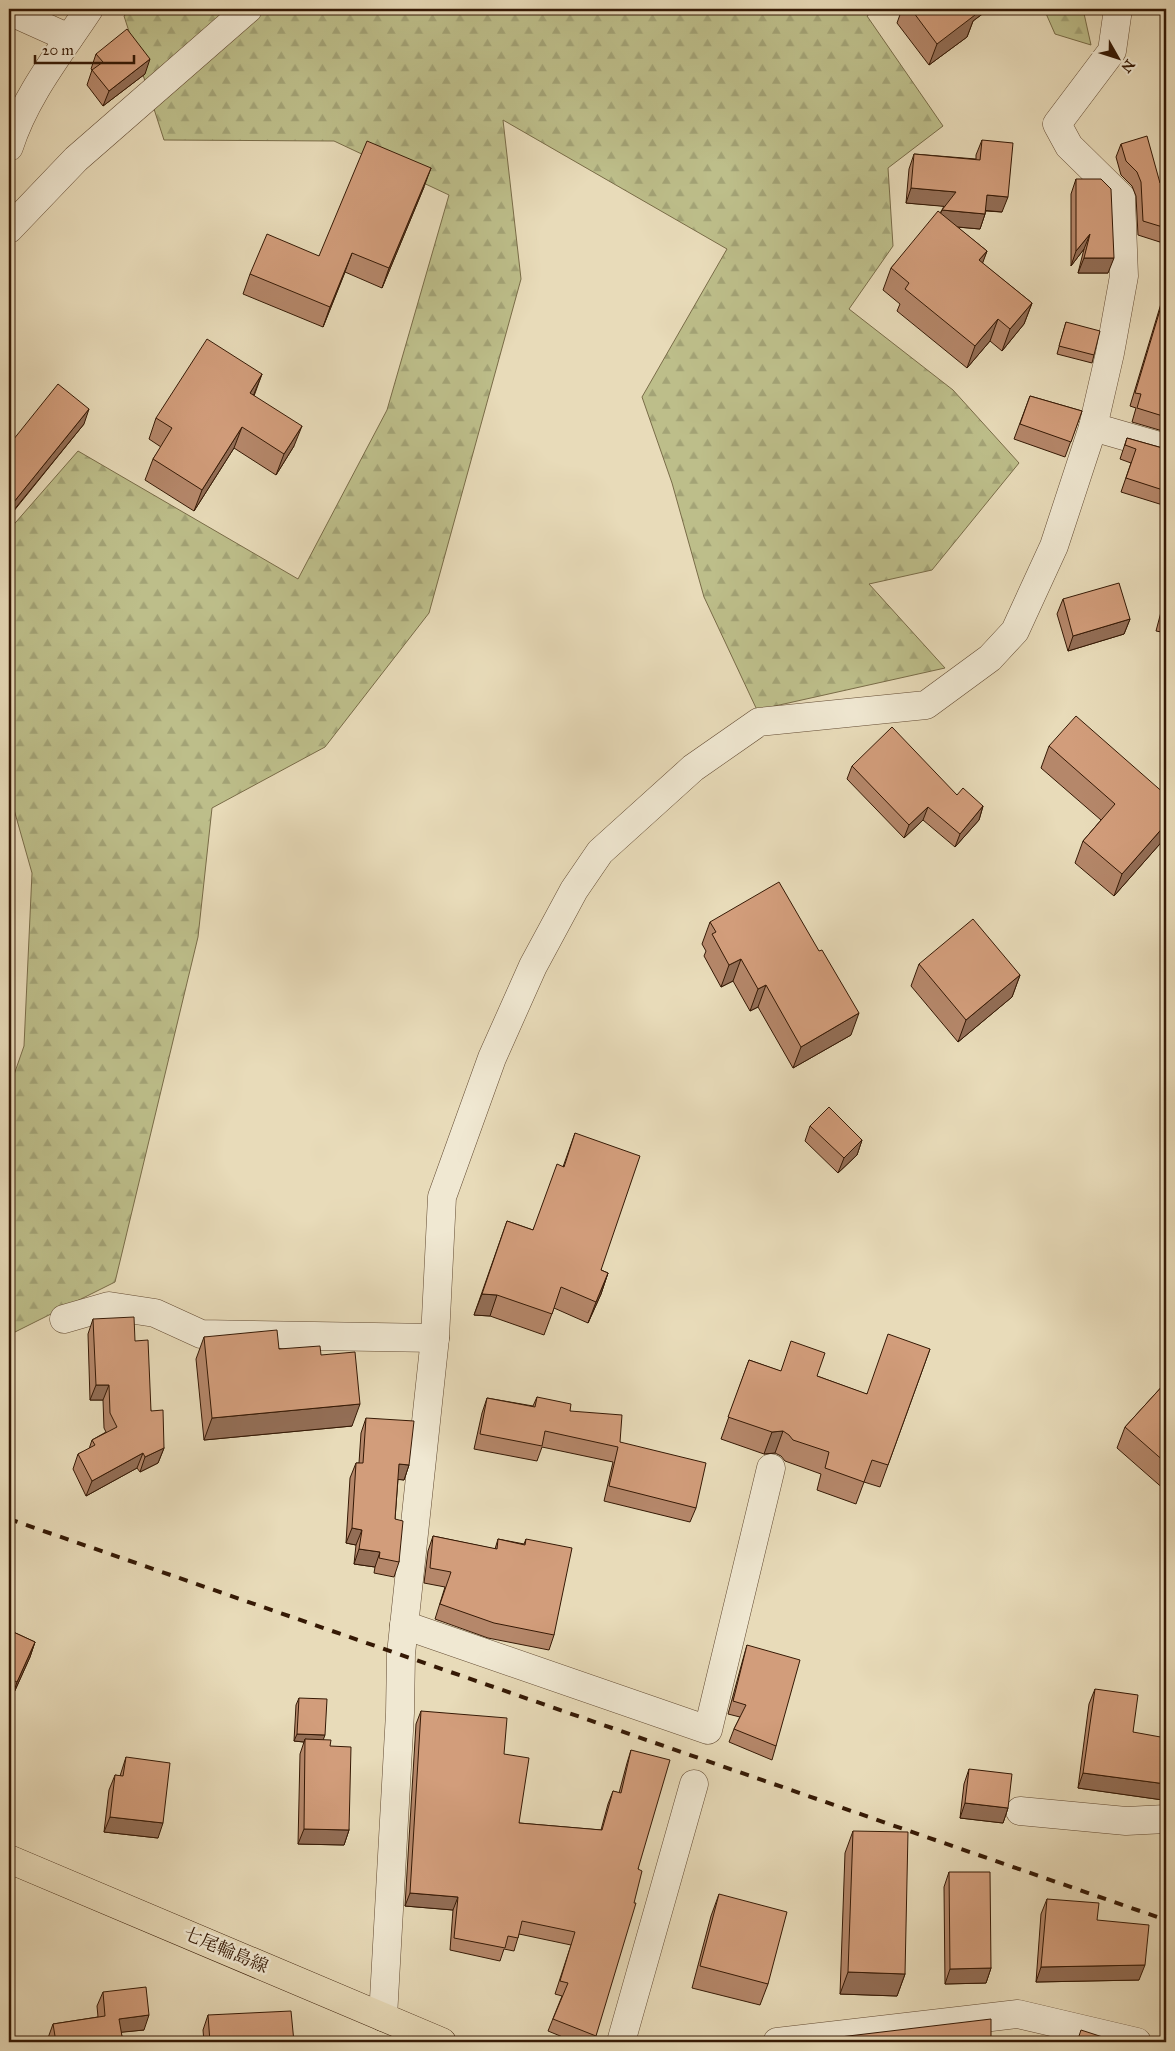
<svg xmlns="http://www.w3.org/2000/svg" width="1175" height="2051" font-family="'IM FELL Great Primer','Noto Serif JP',serif">
<style>
.forest{fill:url(#forest-firs);stroke:#796c48}
.lines{fill:none;stroke-linecap:round;stroke-linejoin:round}
.minor-casing{stroke:#624a32;stroke-width:29}
.major-casing{stroke:#351905;stroke-width:29}
.minor{stroke:#f0e8d2;stroke-width:28}
.major{stroke:#e8dbb9;stroke-width:28}
.rail{stroke:#351905;stroke-width:4;stroke-dasharray:9 9;stroke-linecap:butt}
.wall{fill:#b5876a;stroke:#351905}
.shaded-wall{fill:#936e56;stroke:#351905}
.building{fill:#d29d7b;stroke:#351905}
.labels{text-anchor:middle;stroke-width:5;stroke-linejoin:round;paint-order:stroke}
.street-label{font-size:18px;fill:#351905;stroke:#f0e8d2}
</style>
<defs>
<pattern id="forest-firs" width="22" height="20" patternUnits="userSpaceOnUse" patternTransform="scale(1.25)"><rect width="22" height="20" fill="#bdbe8a"/><path d="M5 1l3.5 6h-7zM16 11l3.5 6h-7z" fill="#a3a376"/></pattern>
</defs>
<rect width="100%" height="100%" fill="#e8dbb9"/>
<filter id="stains"><feTurbulence type="fractalNoise" baseFrequency=".004" numOctaves="4"/><feColorMatrix values="0 0 0 0 .2 0 0 0 0 .09 0 0 0 0 .02 0 0 0 .5 -.17"/></filter>
<radialGradient id="worn" r=".72"><stop offset=".6" stop-color="#630" stop-opacity="0"/><stop offset="1" stop-color="#630" stop-opacity=".3"/></radialGradient>
<g class="forest">
<polygon points="132,9 876,9 867,16 943,126 888,168 893,246 849,309 953,390 1019,463 932,570 869,584 945,668 757,710 704,597 672,483 642,397 727,249 503,120 521,279 429,613 325,747 212,808 198,937 115,1282 9,1335 9,1089 24,1046 32,873 9,792 9,530 78,451 298,579 387,410 449,195 334,141 164,140 124,16"/>
<polygon points="1044,9 1083,9 1091,45 1055,34"/>
</g>
<g class="lines">
<g class="minor-casing">
<g id="minor">
<polyline points="9,11 69,38"/>
<path d="M9 147C25 96 60 53 89 9"/>
<polyline points="9,229 76,159 248,9"/>
<polyline points="1093,427 1166,448"/>
<polyline points="64,1319 109,1306 155,1313 201,1334 435,1338"/>
<polyline points="404,1625 708,1730 771,1468"/>
<polyline points="1020,1811 1126,1821 1166,1819"/>
<polyline points="383,2017 400,1713 401,1654 435,1338 442,1197 492,1058 533,966 574,890 600,852 693,768 759,722 926,705 990,658 1015,631 1054,546 1093,427 1110,353 1124,276 1121,197 1069,146 1057,124 1112,51 1118,9"/>
<polyline points="621,2042 694,1784"/>
<polyline points="777,2042 1018,2014 1137,2042"/>
</g>
</g>
<g class="major-casing">
<polyline id="major" points="9,1859 442,2042"/>
</g>
<use href="#minor" class="minor"/>
<use href="#major" class="major"/>
<polyline class="rail" points="9,1519 1166,1920"/>
</g>
<g class="wall">
<polygon points="902,9 989,9 973,21 967,37 929,65 897,23"/>
<polygon points="96,54 145,74 103,106 87,85 92,70 91,69"/>
<polygon points="982,140 1002,212 986,211 980,229 957,227 987,251 982,263 1032,303 1024,324 1002,351 990,341 967,368 897,311 900,304 883,290 891,268 940,213 942,210 944,206 906,203 909,169 914,154 976,159 976,155"/>
<polygon points="1121,144 1160,183 1166,183 1166,244 1138,235 1136,196 1132,186 1121,175 1116,157"/>
<polygon points="1076,179 1108,273 1078,273 1084,249 1071,266 1071,194"/>
<polygon points="424,187 382,288 345,272 323,327 243,294 250,274 319,256"/>
<polygon points="1166,287 1166,432 1132,422 1136,408 1130,406"/>
<polygon points="1066,322 1094,355 1092,363 1057,354"/>
<polygon points="262,374 254,396 294,446 276,475 234,448 194,511 145,480 153,459 161,447 149,439 156,418"/>
<polygon points="1030,396 1082,411 1065,457 1014,439"/>
<polygon points="84,424 13,512 9,516 9,445"/>
<polygon points="1127,438 1166,449 1166,506 1121,492 1131,463 1120,459"/>
<polygon points="1166,593 1166,633 1156,631"/>
<polygon points="1063,599 1130,619 1124,634 1068,651 1057,614"/>
<polygon points="1049,746 1166,795 1166,837 1114,896 1075,863 1083,841 1101,820 1041,768"/>
<polygon points="852,766 957,795 983,806 979,820 955,847 923,820 904,838 847,779"/>
<polygon points="710,922 851,1035 793,1068 758,1007 750,1011 733,981 721,987 704,956 706,951 702,944"/>
<polygon points="919,964 1020,975 1012,997 958,1042 911,986"/>
<polygon points="810,1126 862,1140 857,1155 838,1173 805,1141"/>
<polygon points="575,1133 601,1270 608,1273 601,1294 588,1323 554,1308 544,1335 490,1316 474,1315 507,1221 533,1230 563,1167"/>
<polygon points="93,1319 135,1341 151,1411 164,1448 158,1463 140,1472 137,1468 86,1496 73,1469 78,1454 89,1449 92,1440 106,1432 104,1428 103,1400 90,1400 88,1334"/>
<polygon points="204,1337 321,1355 352,1426 204,1440 196,1359"/>
<polygon points="930,1349 880,1487 864,1482 856,1504 817,1490 821,1474 785,1461 781,1456 775,1453 764,1454 721,1439 749,1360 780,1371 817,1376 866,1394"/>
<polygon points="1166,1382 1166,1491 1117,1448 1125,1427"/>
<polygon points="537,1397 570,1411 620,1442 696,1508 690,1522 604,1501 613,1462 542,1447 537,1461 474,1449 482,1413 487,1398 533,1406"/>
<polygon points="366,1418 409,1465 404,1480 398,1479 395,1519 399,1562 394,1577 374,1573 375,1567 354,1564 356,1545 346,1543 350,1478 356,1463 359,1463 361,1433"/>
<polygon points="433,1536 495,1549 498,1539 524,1544 526,1539 554,1635 549,1650 488,1638 435,1619 445,1587 424,1583 428,1551"/>
<polygon points="9,1630 35,1642 30,1657 12,1697 9,1695"/>
<polygon points="747,1645 776,1746 772,1760 729,1742 734,1729 740,1717 728,1714 743,1659"/>
<polygon points="1095,1689 1133,1732 1163,1800 1078,1788 1089,1704"/>
<polygon points="299,1698 323,1740 330,1746 349,1830 344,1845 298,1844 300,1754 304,1742 294,1741 296,1705"/>
<polygon points="421,1711 504,1754 519,1823 601,1830 608,1804 613,1791 619,1793 627,1763 631,1750 638,1869 594,2042 575,2042 548,2031 562,1996 555,1994 571,1945 519,1934 514,1951 504,1949 500,1961 450,1950 453,1910 405,1906 416,1724"/>
<polygon points="126,1757 158,1838 104,1832 109,1790 115,1775 120,1776"/>
<polygon points="969,1769 1008,1808 1003,1823 960,1818 964,1784"/>
<polygon points="853,1831 905,1974 897,1996 840,1994 845,1853"/>
<polygon points="949,1872 991,1968 986,1983 945,1984 944,1887"/>
<polygon points="719,1894 768,1984 760,2005 692,1988 711,1916"/>
<polygon points="1047,1899 1097,1920 1139,1980 1036,1982 1041,1914"/>
<polygon points="103,1992 144,2030 121,2032 123,2042 48,2042 48,2038 53,2024 98,2017 97,2006"/>
<polygon points="208,2015 294,2042 204,2042 203,2030"/>
</g>
<g class="shaded-wall">
<polygon points="969,9 989,9 973,21 967,37 929,65 937,44"/>
<polygon points="150,59 145,74 103,106 109,91"/>
<polygon points="431,168 424,187 382,288 389,268"/>
<polygon points="911,188 956,192 951,207 906,203"/>
<polygon points="987,195 1008,197 1002,212 981,210"/>
<polygon points="942,210 985,214 980,229 936,225"/>
<polygon points="1090,234 1084,249 1071,266 1076,251"/>
<polygon points="987,251 979,273 979,260"/>
<polygon points="352,253 345,272 323,327 330,307"/>
<polygon points="1084,258 1114,258 1108,273 1078,273"/>
<polygon points="1032,303 1024,324 1002,351 1010,329"/>
<polygon points="998,319 990,341 967,368 975,346"/>
<polygon points="262,374 254,394 242,414 250,393"/>
<polygon points="89,409 84,424 9,516 9,508"/>
<polygon points="302,426 294,446 276,475 284,454"/>
<polygon points="242,427 234,448 194,511 202,490"/>
<polygon points="1130,619 1124,634 1068,651 1073,636"/>
<polygon points="983,806 979,820 955,847 960,834"/>
<polygon points="928,807 923,820 904,838 909,825"/>
<polygon points="1166,824 1166,837 1114,896 1122,874"/>
<polygon points="741,959 733,981 721,987 729,965"/>
<polygon points="1020,975 1012,997 958,1042 966,1020"/>
<polygon points="766,985 758,1007 750,1011 758,989"/>
<polygon points="859,1013 851,1035 793,1068 801,1047"/>
<polygon points="862,1140 857,1155 838,1173 844,1158"/>
<polygon points="608,1273 601,1294 588,1323 596,1302"/>
<polygon points="482,1294 497,1295 490,1316 474,1315"/>
<polygon points="96,1385 109,1385 103,1400 90,1400"/>
<polygon points="360,1404 352,1426 204,1440 212,1418"/>
<polygon points="783,1431 775,1453 764,1454 772,1432"/>
<polygon points="164,1448 158,1463 140,1472 145,1457"/>
<polygon points="143,1453 137,1468 86,1496 92,1481"/>
<polygon points="399,1464 409,1465 404,1480 393,1479"/>
<polygon points="352,1528 362,1530 356,1545 346,1543"/>
<polygon points="359,1549 380,1552 375,1567 354,1564"/>
<polygon points="35,1642 30,1657 12,1697 17,1682"/>
<polygon points="297,1734 325,1735 322,1743 305,1739 304,1742 294,1741"/>
<polygon points="1083,1773 1166,1784 1166,1791 1163,1800 1078,1788"/>
<polygon points="965,1803 1008,1808 1003,1823 960,1818"/>
<polygon points="110,1817 163,1823 158,1838 104,1832"/>
<polygon points="304,1829 349,1830 344,1845 298,1844"/>
<polygon points="410,1893 458,1897 453,1910 405,1906"/>
<polygon points="1145,1965 1139,1980 1036,1982 1041,1967"/>
<polygon points="991,1968 986,1983 945,1984 950,1969"/>
<polygon points="848,1972 905,1974 897,1996 840,1994"/>
<polygon points="149,2015 144,2030 114,2033 119,2019"/>
</g>
<g class="building">
<polygon points="911,9 970,9 975,15 937,44"/>
<polygon points="127,29 150,59 109,91 92,70 103,62 96,54"/>
<polygon points="1147,136 1160,183 1166,183 1166,228 1143,221 1141,182 1137,172 1126,161 1121,144"/>
<polygon points="982,140 1013,143 1008,197 987,195 985,214 942,210 956,192 911,188 914,154 980,160"/>
<polygon points="367,141 431,168 389,268 352,253 330,307 250,274 267,234 319,256"/>
<polygon points="1076,179 1101,179 1111,189 1114,258 1084,258 1090,234 1076,251"/>
<polygon points="938,211 987,251 979,260 1032,303 1010,329 998,319 975,346 905,289 909,283 891,268"/>
<polygon points="1166,290 1166,417 1137,408 1141,394 1135,393"/>
<polygon points="1066,322 1100,331 1094,355 1059,346"/>
<polygon points="207,339 262,374 250,393 302,426 284,454 242,427 202,490 153,459 172,428 156,418"/>
<polygon points="58,384 89,409 9,508 9,455 13,450 9,446 9,445"/>
<polygon points="1030,396 1082,411 1071,442 1020,424"/>
<polygon points="1127,438 1166,449 1166,491 1126,478 1136,449 1125,445"/>
<polygon points="1119,583 1130,619 1073,636 1063,599"/>
<polygon points="1166,597 1166,618 1161,617"/>
<polygon points="1076,716 1166,795 1166,824 1122,874 1083,841 1115,804 1049,746"/>
<polygon points="892,727 957,795 963,788 983,806 960,834 928,807 909,825 852,766"/>
<polygon points="779,882 819,951 822,950 859,1013 801,1047 766,985 758,989 741,959 729,965 712,934 716,932 710,922"/>
<polygon points="973,919 1020,975 966,1020 919,964"/>
<polygon points="829,1107 862,1140 844,1158 810,1126"/>
<polygon points="575,1133 640,1156 601,1270 608,1273 596,1302 561,1287 552,1314 497,1295 482,1294 507,1221 533,1230 557,1164 564,1167"/>
<polygon points="134,1317 135,1341 148,1340 151,1411 163,1410 164,1448 145,1457 143,1453 92,1481 78,1454 95,1445 92,1440 117,1427 110,1413 109,1385 96,1385 93,1319"/>
<polygon points="277,1330 279,1349 320,1346 321,1355 355,1352 360,1404 212,1418 204,1337"/>
<polygon points="888,1334 930,1349 888,1465 872,1460 864,1482 825,1468 829,1452 793,1440 789,1435 783,1431 772,1432 728,1417 749,1360 781,1371 791,1341 825,1353 817,1376 867,1394"/>
<polygon points="1166,1382 1166,1463 1125,1427"/>
<polygon points="537,1397 571,1404 570,1411 622,1415 620,1442 706,1463 696,1508 609,1486 618,1447 545,1431 542,1446 480,1434 487,1398 535,1407"/>
<polygon points="366,1418 414,1421 409,1465 399,1464 395,1519 403,1521 399,1562 379,1558 380,1552 359,1549 362,1530 352,1528 356,1463 363,1463"/>
<polygon points="433,1536 497,1549 498,1539 525,1545 526,1539 572,1548 554,1635 494,1623 440,1604 451,1572 430,1568"/>
<polygon points="9,1630 35,1642 17,1682 9,1678"/>
<polygon points="747,1645 800,1660 776,1746 734,1729 746,1705 733,1701"/>
<polygon points="1095,1689 1138,1695 1133,1732 1166,1738 1166,1784 1083,1773"/>
<polygon points="299,1698 327,1699 325,1735 297,1734"/>
<polygon points="421,1711 507,1718 504,1754 529,1758 519,1823 602,1830 613,1791 621,1793 631,1750 670,1760 638,1869 642,1871 634,1903 636,1903 596,2036 553,2019 568,1983 560,1981 575,1932 522,1921 518,1938 508,1936 505,1948 454,1938 458,1897 410,1893"/>
<polygon points="305,1739 331,1740 330,1746 351,1747 349,1830 304,1829"/>
<polygon points="126,1757 170,1763 163,1823 110,1817 115,1775 123,1776"/>
<polygon points="969,1769 1012,1774 1008,1808 965,1803"/>
<polygon points="853,1831 908,1832 905,1974 848,1972"/>
<polygon points="949,1872 990,1872 991,1968 950,1969"/>
<polygon points="719,1894 787,1912 768,1984 700,1966"/>
<polygon points="1047,1899 1099,1903 1097,1920 1149,1925 1145,1965 1041,1967"/>
<polygon points="146,1987 149,2015 119,2019 123,2042 56,2042 53,2024 105,2016 103,1992"/>
<polygon points="291,2011 294,2042 210,2042 208,2015"/>
<polygon points="991,2019 991,2042 798,2042"/>
<polygon points="1081,2030 1115,2041 1115,2042 1077,2042"/>
</g>
<g class="labels">
<g class="street-label">
<text transform="translate(226 1950) rotate(23)" y="6">七尾輪島線</text>
</g>
</g>
<rect width="1175" height="2051" fill="none" stroke="#e8dbb9" stroke-width="30"/>
<rect x="10" y="10" width="1155" height="2031" fill="none" stroke="#351905" stroke-width="2.5"/>
<rect x="15" y="15" width="1145" height="2021" fill="none" stroke="#351905"/>
<g transform="translate(1118 58) rotate(129)" stroke="#f0e8d2" stroke-width="4" paint-order="stroke">
<path d="M0-4L9 19L0 12L-9 19Z" fill="#351905"/>
<text y="-8" font-size="14" font-weight="bold" text-anchor="middle" fill="#351905">N</text>
</g>
<path d="M35 55v8h99v-8" fill="none" stroke="#351905" stroke-width="2.5"/>
<text x="42" y="55" font-size="15" fill="#351905" stroke="#f0e8d2" stroke-width="4" paint-order="stroke">20 m</text>
<rect width="100%" height="100%" filter="url(#stains)"/>
<rect width="100%" height="100%" fill="url(#worn)"/>
</svg>
